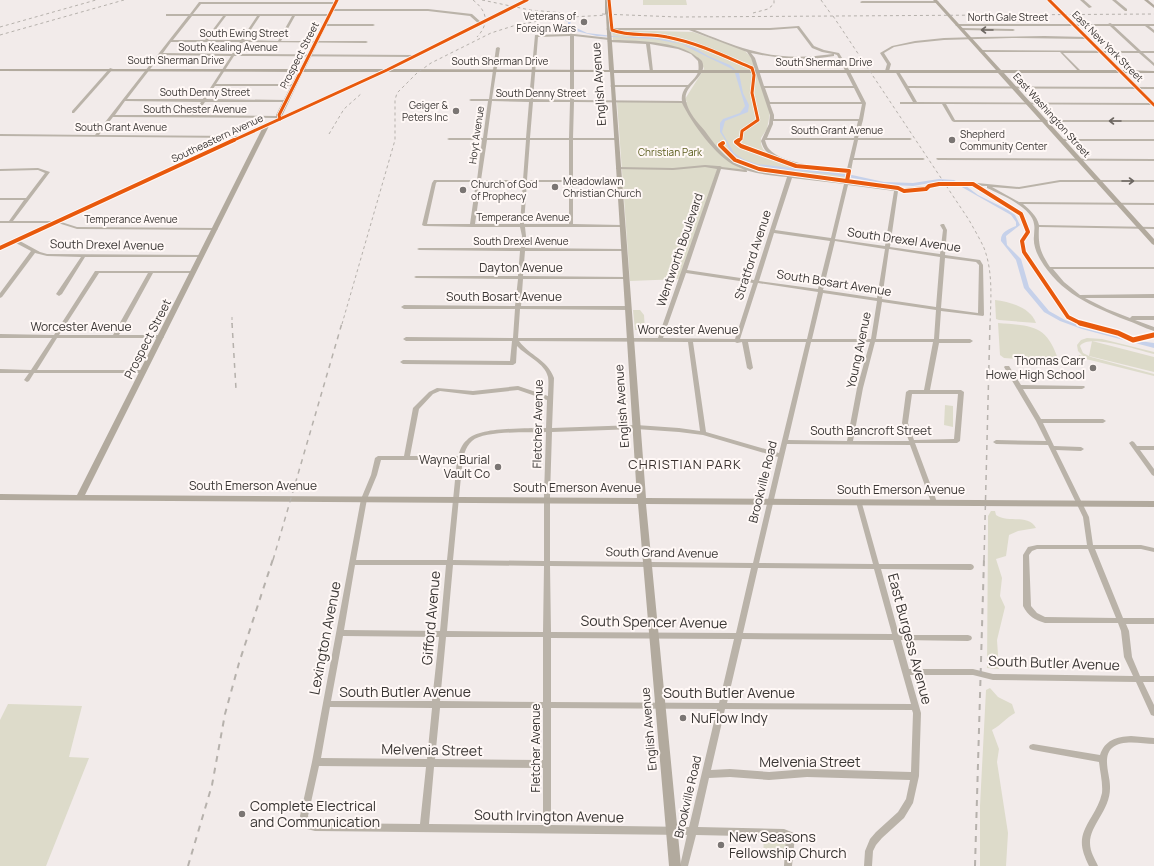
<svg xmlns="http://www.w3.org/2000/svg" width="1154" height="866" font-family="Manrope,sans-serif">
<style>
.green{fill:#dddbca}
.water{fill:#c6d1ea}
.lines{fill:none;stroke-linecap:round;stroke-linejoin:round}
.minor{fill:#bab3a9;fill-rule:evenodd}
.major{fill:#b2aa9e;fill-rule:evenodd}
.rail-far2{stroke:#b6b1ac;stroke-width:1;stroke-dasharray:3 3;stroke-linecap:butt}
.rail-far1{stroke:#b6b1ac;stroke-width:1.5;stroke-dasharray:5 5;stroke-linecap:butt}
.rail{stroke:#b6b1ac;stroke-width:2;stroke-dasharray:6 6;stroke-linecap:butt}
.cycleway-far2-casing{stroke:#fff8f6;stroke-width:4.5}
.cycleway-far1-casing{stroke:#fff8f6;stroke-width:6}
.cycleway-casing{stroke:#fff8f6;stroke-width:8}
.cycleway-far2{stroke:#e8590c;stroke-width:3}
.cycleway-far1{stroke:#e8590c;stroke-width:4}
.cycleway{stroke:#e8590c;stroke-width:5}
.oneway{stroke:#6d6762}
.poi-dot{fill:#7a7573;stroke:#fff8f6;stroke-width:1.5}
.labels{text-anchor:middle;stroke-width:4;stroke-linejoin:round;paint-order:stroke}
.far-poi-label{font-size:10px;fill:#393533;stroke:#fff8f6;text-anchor:start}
.far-street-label{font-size:10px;fill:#393533;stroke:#fff8f6}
.far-park-label{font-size:10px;fill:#5a5c1c;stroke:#fff8f6}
.street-label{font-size:12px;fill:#393533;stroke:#fff8f6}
.poi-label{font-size:12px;fill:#393533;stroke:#fff8f6;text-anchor:end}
.neighbourhood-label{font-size:13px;letter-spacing:1px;fill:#39312e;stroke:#fff8f6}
.near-street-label{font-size:14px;fill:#393533;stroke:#fff8f6}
.near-poi-label{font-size:14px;fill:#393533;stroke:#fff8f6;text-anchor:start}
</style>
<rect width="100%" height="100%" fill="#f2ebea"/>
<g class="green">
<polygon points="643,0 686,0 687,5 643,5"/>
<path d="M612 30 693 32 744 50 751 57 770 113 767 129 761 138V144L763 149 769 155 787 163 847 172 844 181 718 167 680 279 630 281 617 102H687L685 99 704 69C699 41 635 42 613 40Z"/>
<path d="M995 300C1010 302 1030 307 1036 323L999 320 996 319Z"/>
<polygon points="633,310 640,310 644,315 645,330 635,330"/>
<path d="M998 323C1034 326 1047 325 1059 362L1004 358 1000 355Z"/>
<path d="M1087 338 1102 339 1154 352V354C1140 351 1089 333 1080 346L1083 353 1091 357 1154 374V376L1078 357 1079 355 1083 356 1078 351 1077 345 1081 340Z"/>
<polygon points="1092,341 1154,357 1154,372 1089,356"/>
<polygon points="945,405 953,406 953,427 944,425"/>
<path d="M991 511H995L996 515C1009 524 1028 513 1036 528L1018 531 1009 535 1006 556 996 559 1002 578 1000 596 1005 607 997 640 999 669 987 668 988 530V516Z"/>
<path d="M990 688 998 697 1012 704 1015 713C1006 718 1001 725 992 730L999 749 997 762 1008 833 1006 866H980V806L986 690Z"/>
<polygon points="8,704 82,706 69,757 89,758 46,866 0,866 0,720"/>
<polygon points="764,835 787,836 786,859 763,858"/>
</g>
<path class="water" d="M546 12 553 13 571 21 570 25 587 33 622 37H650L668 40 695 48 708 56 730 65 739 73 743 93 749 105 748 112 725 121 722 132 734 153 743 159 757 164 852 175 884 182 913 183 939 179 954 180 966 186 978 195 1008 210 1015 215 1020 225 1006 236 1007 245 1021 259 1029 287 1049 311 1065 320 1097 331 1132 340 1154 343V348L1082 329 1060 321 1044 312 1024 288 1016 260 1001 241C1000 232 1009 229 1016 226V222L1011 215 953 182H936L913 186 893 185 829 174 777 169 748 163 731 154 729 149 726 141 720 132V123L723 119 740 113 745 106 735 73 732 69 681 44 654 39 597 36 576 31 568 25V22Z"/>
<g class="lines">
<g class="minor">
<polygon points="1080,0 1084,0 1092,7 1089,8"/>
<polygon points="1112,0 1116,0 1127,9 1127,11 1125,11"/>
<polygon points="862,1 937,1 939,2 937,3 861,3 860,2"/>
<path d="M199 2H335L337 3 336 4H201L193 14H330V16H295L281 41H366L368 42 366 43 243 42 236 54 415 55 417 56 415 57 234 56 216 84H294L296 85 294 86H215L206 99 286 100 288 101 286 102H205L196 115 278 116H279V118L113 117 99 135 243 136V138H242L0 136V134L95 135 188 16H166V14H190ZM192 16H223L205 40H173ZM226 16H257L241 40H208ZM260 16H292L278 41 244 40ZM171 42H240L232 54 163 53ZM161 55 231 56 203 99H127ZM125 101 201 102 192 115H115Z"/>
<polygon points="332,9 428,9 472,14 482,23 479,24 470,16 428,11 331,11 331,9"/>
<polygon points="1110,23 1112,24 1154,24 1154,26 1149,26 1154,30 1154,33 1145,26 1114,26 1141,51 1154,51 1154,53 1143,53 1154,63 1154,66 1139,53 1063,53 1081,71 1081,73 1080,73 1060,52 981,52 979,51 981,50 1137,51 1110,26 957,26 955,25 957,24 1108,24"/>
<polygon points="324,24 373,24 375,25 373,26 323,26 323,24"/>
<path d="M799 26 814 46 824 50 839 53 847 66 866 103 863 120 858 138H910L912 139 910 140H858L854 158H923L925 159 923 160H853L849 182 896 189 951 183H977L1019 187 1060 180H1154V182H1060L1019 189 992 187 1019 202 1154 203V205L1023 204C1030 210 1037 216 1039 225L1154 227V229L1039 227C1038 245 1040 252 1050 267H1154V269H1053L1064 282 1080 295 1154 294V298H1085L1107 309 1130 318 1132 316H1154V320H1135L1154 327V331C1144 328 1135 323 1126 320 1091 306 1060 293 1040 259 1036 252 1033 244 1034 236 1034 232 1035 228 1034 224 1033 208 1000 194 987 188V186L951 185 898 191 890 247 940 254 943 230 940 225 942 224H944L947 230 945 255 980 260 983 265 984 315 983 316 941 311 939 339H970L973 341 970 343H939L930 390H961L964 392 960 441 957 443H915L937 502 936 504H932L931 502 910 445 787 444 759 563 873 564 856 502 857 500H861L879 564H971L973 565 974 567 973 569 971 570 881 569 899 635H968L971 636 972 638 971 640 968 641 901 640 909 669H973L993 674 1133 676 1124 657 1121 631 1118 623H1045C1035 620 1028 616 1023 606V555L1028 547 1037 545H1087L1083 517 1048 445 996 444 993 442 996 440 1046 441 1036 421 1004 367 1005 366H1009L1021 385 1084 386 1085 387 1084 388 1082 389H1023L1041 419H1103L1106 421 1103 423H1043L1054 446 1081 447 1084 449 1081 451 1056 450 1089 517 1093 545H1141L1154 548V552L1141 549H1095L1123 618H1154V624H1126L1129 631 1132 657 1140 676H1154V682H1143L1154 705V716L1151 715 1136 682 993 680 973 675H910L921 713 919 776 913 803 904 818 882 838 876 845 873 851 872 866H864L865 851 870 839 876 832 898 812 906 799 910 780 807 777 769 780 730 777 709 778 698 827 784 829 794 833 795 836 792 866H784L786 838 784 837 696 835 688 866H680L687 835 315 831 303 828 300 816 312 762 361 499 371 475 375 458 378 456H404L413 408 429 392 437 388 473 391 518 386 548 396C548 390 549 383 548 377 545 363 526 356 517 346L516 363 513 365 403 364 400 362 403 360 510 361 512 341H406L403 339 406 337 513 338 515 309H404L401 307 404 305 515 306 518 279 416 278 414 277 416 276H518L520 251 419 250 417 249 419 248H521L522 236 520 227H472L424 226 422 225 432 183 434 180H477L482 140H449L447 139 449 138H483L488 101H471L469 100 471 99H489L496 48 498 47 500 48 492 99H529L535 35 570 34 572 33 574 34 610 38 611 39 609 40C632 40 680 41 697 57 698 57 701 60 702 61 709 77 682 85 686 101 688 112 698 123 705 131 713 142 722 155 734 162 751 172 771 172 790 175 808 177 826 180 844 182L847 172C826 169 778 167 765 150 763 147 762 144 761 141L769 124 770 115 751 58 747 52 689 30H608L606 29 608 28H770ZM797 28 812 48 822 52 833 54C804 58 778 58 750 50 731 45 713 37 695 30H770ZM570 36V100L533 99 538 37ZM574 36 609 40 607 41 609 42 646 44 650 72 653 71 650 44 678 49 691 54 698 61C700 74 697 75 688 85H612L610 86 612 87H686C683 91 681 96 682 101L574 100ZM751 53C780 59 805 61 834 56V54L837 55 853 86H764L755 58ZM765 88H854L861 102H770ZM492 101 529 102 526 138H487ZM533 102H570L569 138H530ZM574 102 682 103C691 122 717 158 736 166 752 174 770 175 787 177L754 280 687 270 721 169 745 172H747V170L722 167 720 166H718L705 165 673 168 618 167 616 168V169L673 170 705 167 717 169 658 338H518L520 309 628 310 631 308 628 306H521L523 279H626L628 278 626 277 523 276 525 251H623L625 250 623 249 525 248 526 236 525 227H621L623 226 621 225 573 224V182H619L621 181 619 180H573V140H616L618 139 616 138H573ZM770 104H862L859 119H774V115ZM773 121H858L854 138H767L773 124ZM487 140H526L523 180H481ZM530 140H569V180H527ZM765 140H854L847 169C828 167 782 165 769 149 767 147 766 143 765 140ZM792 178 844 184 831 238 775 230ZM437 182H476L470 224H427L436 183ZM481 182H523L520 224H475ZM527 182H569V224H524ZM848 185 894 191 885 246 835 239ZM774 233 830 241 818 289 759 281ZM835 241 885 249 877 298 823 290ZM889 249 940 257 936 307 882 299ZM945 258 976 262 979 265 978 313 941 308ZM686 273 753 283 735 339 663 338ZM758 283 818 292 807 339H740ZM823 293 877 301 871 339H812ZM882 302 936 310 934 339H876ZM519 341 688 342 700 431 679 428 636 425 552 428 554 378C547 359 530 356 519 341ZM693 342H735L737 343 742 342 747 368 750 370 753 368 748 342H806L779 453 706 432ZM811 342H870L857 388 847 441 788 440ZM875 342H933L924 390H909L906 392 902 423 909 441H853L863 388ZM518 390 547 400 546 428C527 429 480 426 467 440 462 444 460 450 458 456H410L419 409 433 394 440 391 473 395ZM912 394H958L954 439 914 440 908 423ZM636 429 679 432 703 435 778 457 753 563 550 561V495L552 432ZM546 432 544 495V561L453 560 462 466C463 457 465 447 472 441 485 430 528 433 546 432ZM381 460H457L447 560H356L367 499 377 475ZM1037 549H1088L1116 618 1045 617 1037 613 1031 606 1029 555 1032 551ZM355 565H446L440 631 344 630ZM453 565 544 566 543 632 447 631ZM550 566 751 568 736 633 551 632ZM758 568 874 569 892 634 743 633ZM343 636 439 637 432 701H331ZM446 637H543V702L440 701ZM551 638 734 639 719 703 551 702ZM742 639 893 640 911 704 727 703ZM330 707 432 708 427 759 321 758ZM440 708H543V760L435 759ZM551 708 717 709 689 827 551 825ZM725 709 912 710 913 713 911 772 807 769 769 772 730 769 711 770ZM319 766 426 767 420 824 315 823 310 822 308 816ZM434 767 543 768V825L429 824Z"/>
<polygon points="962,28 1013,29 1015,30 1013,31 961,30 961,28"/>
<polygon points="1044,36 1087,37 1089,38 1087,39 1012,38 944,40 915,43 894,47 884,53 891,64 889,71 887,72 885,71 887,64 880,53 892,46 915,41 944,38 978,37"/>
<polygon points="110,68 113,69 74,113 72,113 72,111"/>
<polygon points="896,70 898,70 908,86 1154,87 1154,89 909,88 917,102 1154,103 1154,105 946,104 955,120 1154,120 1154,122 954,122 952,121 942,104 900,104 900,102 913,102 895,71"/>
<polygon points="1060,139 1154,139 1154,141 1061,141 1059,140"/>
<polygon points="937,158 1154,159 1154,161 938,160 936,159"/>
<polygon points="38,168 50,172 13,221 58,221 77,227 216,228 218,229 216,230 77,229 58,223 0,223 0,221 9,221 24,200 0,200 0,198 26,198 45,173 38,170 0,171 0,169"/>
<polygon points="14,240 18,240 40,252 47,254 202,255 204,256 202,257 85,257 62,294 59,296 56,294 81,257 47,256 35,253 2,297 0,298 0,293 31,251 14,242"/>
<path d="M95 271H194L196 272 194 273H153L119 335H161L163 336 164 337 163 338H57L37 370H143L145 371 146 372 145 373H34L29 381 27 382 24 380 29 373H0V369L31 370 52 338H0V334L54 335ZM99 273H148L113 335H59Z"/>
<polygon points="1132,441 1134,442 1137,446 1154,446 1154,450 1140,450 1154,469 1154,476 1152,475 1129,443"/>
<path d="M1131 736 1154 738V744C1142 744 1123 739 1112 748 1102 757 1110 775 1110 786 1111 810 1090 824 1090 843 1090 852 1095 859 1098 866H1089C1079 845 1079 837 1092 816 1096 809 1100 802 1102 793 1103 783 1100 772 1099 762L1033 750 1030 749 1029 747 1030 745 1033 744 1100 755C1105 740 1116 737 1131 736Z"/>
</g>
<g class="major">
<path d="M335 0H339L305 69H385L524 0H529L392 69 609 70 606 15 605 14V0H609V15L610 16 614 70H996L933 0H937L1001 70H1117L1047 0H1051L1122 70 1154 71V73H1125L1154 102V107L1120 73H1004L1154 239V245L1152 244 998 73H614L646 498 1154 501V507L646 504 681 866H669L638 504 0 500V494L77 495 262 129 2 249 0 250V246L277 119 276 115 298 72 0 71V69H300ZM303 72H379L282 116ZM386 72H610L637 498 85 495 269 126Z"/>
<polygon points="1144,0 1148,0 1154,5 1154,8"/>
</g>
<g class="rail-far2">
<path d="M473 0C487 11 490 23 477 37"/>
<polyline points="482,0 530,10 564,13"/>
<polyline points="821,0 831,14"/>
<polyline points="753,13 768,9 774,4 774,0"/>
<polyline points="602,14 678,17 1154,14"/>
<path d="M833 16 969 220C974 229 980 239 984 248 993 271 991 299 990 324"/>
<polyline points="0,27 96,0"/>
<polyline points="0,35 124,0"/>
<polyline points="329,134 344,109 362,93"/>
<polyline points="232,317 232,324"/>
<polyline points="342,324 395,140 395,100 397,93 417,73 431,63 491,33 513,26 553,18 608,15"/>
</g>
<g class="rail-far1">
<polyline points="232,323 236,389"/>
<polyline points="273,560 342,323"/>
<polyline points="984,560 990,323"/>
</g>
<g class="rail">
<polyline points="188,866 212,785 225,714 239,663 273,559"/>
<polyline points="975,866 984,559"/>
</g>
<g class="cycleway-far2-casing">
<g id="cycleway-far2">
<path d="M609 0 612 30C629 37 649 33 667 37 698 43 724 56 752 68L754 75 752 93 758 120 742 131 741 139 737 141"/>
<polyline points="1049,0 1154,105"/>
<polyline points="280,119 279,115 337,0"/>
<polyline points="232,141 387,70 527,0"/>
</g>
</g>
<g class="cycleway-far1-casing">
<g id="cycleway-far1">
<polyline points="739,140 736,142 741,146 796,166 849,171 847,181"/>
<polyline points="723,143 720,145 735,160 759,169 898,188 904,191 926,189 929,186 939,184 973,184 1021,214 1028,232 1022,241 1024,252 1068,317 1082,324"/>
<polyline points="0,248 234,140"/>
</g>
</g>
<g class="cycleway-casing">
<polyline id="cycleway" points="1080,323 1118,333 1133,340 1154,335"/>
</g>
<use href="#cycleway-far2" class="cycleway-far2"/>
<use href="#cycleway-far1" class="cycleway-far1"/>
<use href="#cycleway" class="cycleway"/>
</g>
<defs><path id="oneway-shaft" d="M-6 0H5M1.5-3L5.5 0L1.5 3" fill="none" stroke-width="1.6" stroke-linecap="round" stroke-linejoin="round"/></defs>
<g class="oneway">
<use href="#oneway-shaft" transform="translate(987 30) rotate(-180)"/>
<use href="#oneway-shaft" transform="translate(1115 121) rotate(-180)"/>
<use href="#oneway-shaft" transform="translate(1128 181)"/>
</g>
<g class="poi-dot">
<circle cx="584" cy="22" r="4"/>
<circle cx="456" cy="111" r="4"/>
<circle cx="952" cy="140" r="4"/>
<circle cx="555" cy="187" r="4"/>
<circle cx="463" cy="190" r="4"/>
<circle cx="1093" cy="368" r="4"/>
<circle cx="498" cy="467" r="4"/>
<circle cx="683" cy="718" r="4"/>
<circle cx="242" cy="814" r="4"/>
<circle cx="721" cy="845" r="4"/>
</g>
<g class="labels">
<g class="far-poi-label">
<text x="576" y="20" text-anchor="end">Veterans of<tspan x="576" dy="12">Foreign Wars</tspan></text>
<text x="448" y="109" text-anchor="end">Geiger &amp;<tspan x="448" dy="12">Peters Inc</tspan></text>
<text x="960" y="138">Shepherd<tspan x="960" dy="12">Community Center</tspan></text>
<text x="563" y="185">Meadowlawn<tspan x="563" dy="12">Christian Church</tspan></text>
<text x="471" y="188">Church of God<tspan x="471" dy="12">of Prophecy</tspan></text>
</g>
<g class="far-street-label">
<text x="1008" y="21">North Gale Street</text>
<text x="244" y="37">South Ewing Street</text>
<text transform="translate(1108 46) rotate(45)" y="4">East New York Street</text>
<text x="228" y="51">South Kealing Avenue</text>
<text transform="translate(299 55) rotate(-63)" y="4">Prospect Street</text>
<text x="176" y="64">South Sherman Drive</text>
<text x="500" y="65">South Sherman Drive</text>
<text x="824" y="66">South Sherman Drive</text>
<text x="205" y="96">South Denny Street</text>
<text x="541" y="97">South Denny Street</text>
<text x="195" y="113">South Chester Avenue</text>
<text transform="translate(1052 115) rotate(48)" y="4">East Washington Street</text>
<text x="121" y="131">South Grant Avenue</text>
<text x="837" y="134">South Grant Avenue</text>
<text transform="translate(476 135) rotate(-82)" y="4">Hoyt Avenue</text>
<text transform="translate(217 138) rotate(-25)" y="4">Southeastern Avenue</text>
<text x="523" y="221">Temperance Avenue</text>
<text x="131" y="223">Temperance Avenue</text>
<text x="521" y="245">South Drexel Avenue</text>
</g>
<g class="far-park-label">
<text x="670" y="156">Christian Park</text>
</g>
<g class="street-label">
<text transform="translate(599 84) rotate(-94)" y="4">English Avenue</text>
<text transform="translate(904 240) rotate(8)" y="4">South Drexel Avenue</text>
<text transform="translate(107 245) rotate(1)" y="4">South Drexel Avenue</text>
<text transform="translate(680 250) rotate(-71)" y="4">Wentworth Boulevard</text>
<text transform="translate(753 255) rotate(-72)" y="4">Stratford Avenue</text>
<text x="521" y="272">Dayton Avenue</text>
<text transform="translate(834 283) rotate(9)" y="4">South Bosart Avenue</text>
<text x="504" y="301">South Bosart Avenue</text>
<text x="81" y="331">Worcester Avenue</text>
<text x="688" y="334">Worcester Avenue</text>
<text transform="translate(148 339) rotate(-63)" y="4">Prospect Street</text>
<text transform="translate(859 350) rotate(-78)" y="4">Young Avenue</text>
<text transform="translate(622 406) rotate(-94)" y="4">English Avenue</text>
<text transform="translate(538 424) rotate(-89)" y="4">Fletcher Avenue</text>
<text x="871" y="435">South Bancroft Street</text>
<text transform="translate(763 482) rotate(-76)" y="4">Brookville Road</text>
<text x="253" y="490">South Emerson Avenue</text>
<text x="577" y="492">South Emerson Avenue</text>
<text x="901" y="494">South Emerson Avenue</text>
<text transform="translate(662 553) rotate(1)" y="4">South Grand Avenue</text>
<text transform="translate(649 729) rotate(-95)" y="4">English Avenue</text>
<text transform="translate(536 748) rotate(-90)" y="4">Fletcher Avenue</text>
<text transform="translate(688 797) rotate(-77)" y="4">Brookville Road</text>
</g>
<g class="poi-label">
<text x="1085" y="365">Thomas Carr<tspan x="1085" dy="14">Howe High School</tspan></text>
<text x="490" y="464">Wayne Burial<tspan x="490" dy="14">Vault Co</tspan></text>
</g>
<g class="neighbourhood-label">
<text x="685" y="469">CHRISTIAN PARK</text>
</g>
<g class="near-street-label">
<text transform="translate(431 618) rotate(-85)" y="5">Gifford Avenue</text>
<text transform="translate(654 622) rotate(1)" y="5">South Spencer Avenue</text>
<text transform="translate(325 638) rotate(-79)" y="5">Lexington Avenue</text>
<text transform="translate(910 639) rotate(75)" y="5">East Burgess Avenue</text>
<text transform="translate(1054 663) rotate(2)" y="5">South Butler Avenue</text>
<text x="405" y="697">South Butler Avenue</text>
<text x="729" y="698">South Butler Avenue</text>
<text transform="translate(432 750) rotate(1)" y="5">Melvenia Street</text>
<text x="810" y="767">Melvenia Street</text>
<text transform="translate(549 816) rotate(1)" y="5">South Irvington Avenue</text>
</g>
<g class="near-poi-label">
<text x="691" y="723">NuFlow Indy</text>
<text x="250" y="811">Complete Electrical<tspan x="250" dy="16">and Communication</tspan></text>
<text x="729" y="842">New Seasons<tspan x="729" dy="16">Fellowship Church</tspan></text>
</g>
</g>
</svg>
